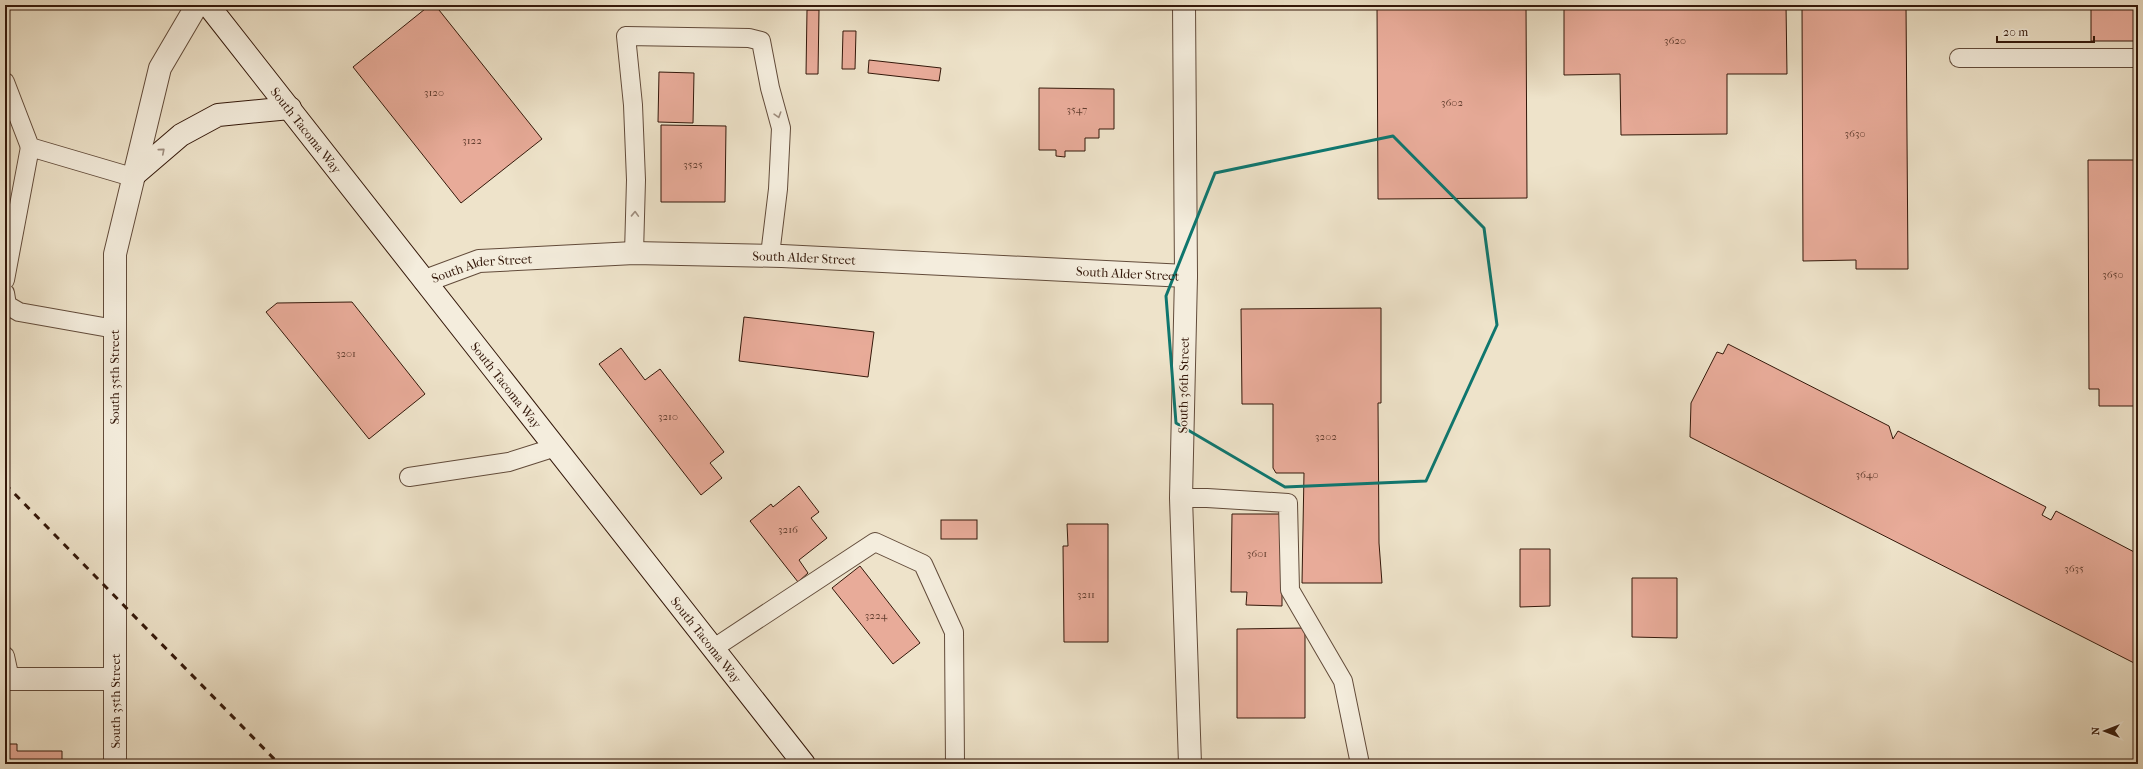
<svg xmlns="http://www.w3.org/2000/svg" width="2143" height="769" font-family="'IM FELL French Canon',serif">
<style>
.building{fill:#e8ab99;stroke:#34180a}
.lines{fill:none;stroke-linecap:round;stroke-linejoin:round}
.service-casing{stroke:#624b3a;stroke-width:20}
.minor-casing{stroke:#624b3a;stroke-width:24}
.tertiary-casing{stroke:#624b3a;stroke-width:24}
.secondary-casing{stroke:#34180a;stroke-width:24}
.service{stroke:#f4eddd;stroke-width:18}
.minor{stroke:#f4eddd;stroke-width:22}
.tertiary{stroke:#f4eddd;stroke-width:22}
.secondary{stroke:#f4eddd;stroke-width:22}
.rail{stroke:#34180a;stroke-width:3;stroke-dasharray:7 7;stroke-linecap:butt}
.oneway{stroke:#9e8d7e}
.marked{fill:none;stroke:#0f766e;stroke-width:3;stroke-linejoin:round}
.labels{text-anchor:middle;stroke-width:3;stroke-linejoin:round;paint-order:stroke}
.number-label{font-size:11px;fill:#613d2e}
.street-label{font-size:13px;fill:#34180a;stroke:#f4eddd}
</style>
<rect width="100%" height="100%" fill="#eee3ca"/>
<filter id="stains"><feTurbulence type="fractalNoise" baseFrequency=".005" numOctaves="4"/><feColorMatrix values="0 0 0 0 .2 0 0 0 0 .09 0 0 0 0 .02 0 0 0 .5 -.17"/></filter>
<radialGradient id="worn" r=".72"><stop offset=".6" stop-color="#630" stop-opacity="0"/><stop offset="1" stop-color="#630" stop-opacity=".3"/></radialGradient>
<g class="building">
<polygon points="430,5 435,5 542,139 461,203 353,67"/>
<polygon points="1377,5 1526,5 1527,198 1378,199"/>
<polygon points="1564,5 1786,5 1787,74 1727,74 1727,134 1621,135 1620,74 1564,75"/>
<polygon points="1802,5 1906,5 1908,269 1856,269 1856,260 1803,261"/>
<rect x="2091" y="5" width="47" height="36"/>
<polygon points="807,10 819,10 818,74 806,74"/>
<polygon points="843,31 856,31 855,69 842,69"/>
<polygon points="869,60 941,68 939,81 868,73"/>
<polygon points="659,72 694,73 693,123 658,122"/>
<polygon points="1039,88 1114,89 1114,129 1099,129 1099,138 1085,138 1085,151 1065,151 1065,157 1056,156 1056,150 1039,150"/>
<polygon points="661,125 726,126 725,202 661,202"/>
<polygon points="2088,160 2138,160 2138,406 2099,406 2099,389 2089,389"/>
<polygon points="352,302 425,394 369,439 266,312 277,303"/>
<polygon points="1381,308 1381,403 1378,403 1379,543 1382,583 1302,583 1304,473 1276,473 1273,468 1273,404 1242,404 1241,309"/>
<polygon points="744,317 874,332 868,377 739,361"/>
<polygon points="1728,344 1889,426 1893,439 1898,431 2046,507 2042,515 2051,520 2056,511 2138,554 2138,665 1690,437 1691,403 1717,352 1723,354"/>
<polygon points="621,348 645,380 660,369 724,452 710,463 722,478 701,495 599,364"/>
<polygon points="799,486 819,512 811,518 827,538 799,560 808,573 798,582 750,521 771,504 773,507"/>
<polygon points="1232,514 1282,514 1282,606 1246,605 1247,592 1231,592"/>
<rect x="941" y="520" width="36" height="19"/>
<polygon points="1067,524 1108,524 1108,642 1064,642 1063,546 1068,546"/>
<polygon points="1520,549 1550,549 1550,606 1520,607"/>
<polygon points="860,566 920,643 893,664 832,588"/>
<polygon points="1632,578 1677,578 1677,638 1632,637"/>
<polygon points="1305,628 1305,718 1237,718 1237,629"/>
<polygon points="5,744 17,744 17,751 62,751 62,764 5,764"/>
</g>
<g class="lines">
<g class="service-casing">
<g id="service">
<polyline points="1959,58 2138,58"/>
<polyline points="5,82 30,147 132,177"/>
<polyline points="634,253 636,180 633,105 626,36 749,38 761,41 770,88 781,128 778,189 770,255"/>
<polyline points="5,280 30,147"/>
<polyline points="5,293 7,305 19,312 115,329"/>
<polyline points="409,477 509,462 556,447"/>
<polyline points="1181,498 1207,498 1288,503 1290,590 1343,681 1360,764"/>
<polyline points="714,648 875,542 923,564 954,632 955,764"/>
<polyline points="5,656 10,679"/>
</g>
</g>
<g class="minor-casing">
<g id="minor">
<polyline points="1184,5 1186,276 1181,498 1190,764"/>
<path id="s1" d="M425 281 479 261 634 253 782 256 1186 276"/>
<polyline points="5,679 115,679"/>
</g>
</g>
<g class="tertiary-casing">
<polyline id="tertiary" points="115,764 115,254 160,68 197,5"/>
</g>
<g class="secondary-casing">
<g id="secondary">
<path id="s2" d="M208 5 804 764"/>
<polyline points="132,177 181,135 218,115 290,108"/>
</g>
</g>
<use href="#service" class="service"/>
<use href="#minor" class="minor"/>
<use href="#tertiary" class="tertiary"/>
<use href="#secondary" class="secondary"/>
<polyline class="rail" points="5,484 279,764"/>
</g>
<defs><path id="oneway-chevron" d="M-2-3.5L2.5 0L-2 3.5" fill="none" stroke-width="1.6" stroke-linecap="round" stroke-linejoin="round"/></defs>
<g class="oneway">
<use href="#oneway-chevron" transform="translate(778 115) rotate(73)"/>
<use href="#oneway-chevron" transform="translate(162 151) rotate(-41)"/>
<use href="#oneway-chevron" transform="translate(635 214) rotate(-88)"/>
</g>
<path class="marked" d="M1393 136 1484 228 1497 325 1426 481 1285 487 1176 423 1166 296 1215 173Z"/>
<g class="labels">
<g class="number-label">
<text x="1675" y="44">3620</text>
<text x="434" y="96">3120</text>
<text x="1452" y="106">3602</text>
<text x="1077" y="113">3547</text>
<text x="1855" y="137">3630</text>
<text x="472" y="144">3122</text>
<text x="693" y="168">3525</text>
<text x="2113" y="278">3650</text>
<text x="346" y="357">3201</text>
<text x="668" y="420">3210</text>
<text x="1326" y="440">3202</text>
<text x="1867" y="478">3640</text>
<text x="788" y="533">3216</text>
<text x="1257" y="557">3601</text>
<text x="2074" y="572">3635</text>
<text x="1086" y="598">3211</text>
<text x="876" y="619">3224</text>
</g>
<g class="street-label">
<text dy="5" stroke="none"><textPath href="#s2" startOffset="159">South Tacoma Way</textPath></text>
<text dy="5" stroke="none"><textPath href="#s1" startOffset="383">South Alder Street</textPath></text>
<text dy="5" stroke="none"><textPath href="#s1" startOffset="59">South Alder Street</textPath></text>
<text dy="5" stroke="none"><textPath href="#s1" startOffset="707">South Alder Street</textPath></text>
<text transform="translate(114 377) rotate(-90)" y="5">South 35th Street</text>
<text dy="5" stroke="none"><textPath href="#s2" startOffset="483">South Tacoma Way</textPath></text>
<text transform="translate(1183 385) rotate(-89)" y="5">South 36th Street</text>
<text dy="5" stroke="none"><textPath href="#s2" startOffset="807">South Tacoma Way</textPath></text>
<text transform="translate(115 701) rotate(-90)" y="5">South 35th Street</text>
</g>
</g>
<rect width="2143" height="769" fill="none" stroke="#eee3ca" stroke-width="20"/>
<rect x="6" y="6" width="2131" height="757" fill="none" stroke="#34180a" stroke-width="2"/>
<rect x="10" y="10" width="2123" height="749" fill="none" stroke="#34180a"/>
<g transform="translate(2105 731) rotate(270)" stroke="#f4eddd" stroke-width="3" paint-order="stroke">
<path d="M0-3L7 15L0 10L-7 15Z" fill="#34180a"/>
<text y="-6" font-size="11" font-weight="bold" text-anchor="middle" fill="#34180a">N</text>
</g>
<path d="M1997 36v6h97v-6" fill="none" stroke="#34180a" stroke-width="2"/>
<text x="2003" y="36" font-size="12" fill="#34180a" stroke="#f4eddd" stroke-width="3" paint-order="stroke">20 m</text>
<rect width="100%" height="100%" filter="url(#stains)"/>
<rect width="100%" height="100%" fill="url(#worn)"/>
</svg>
